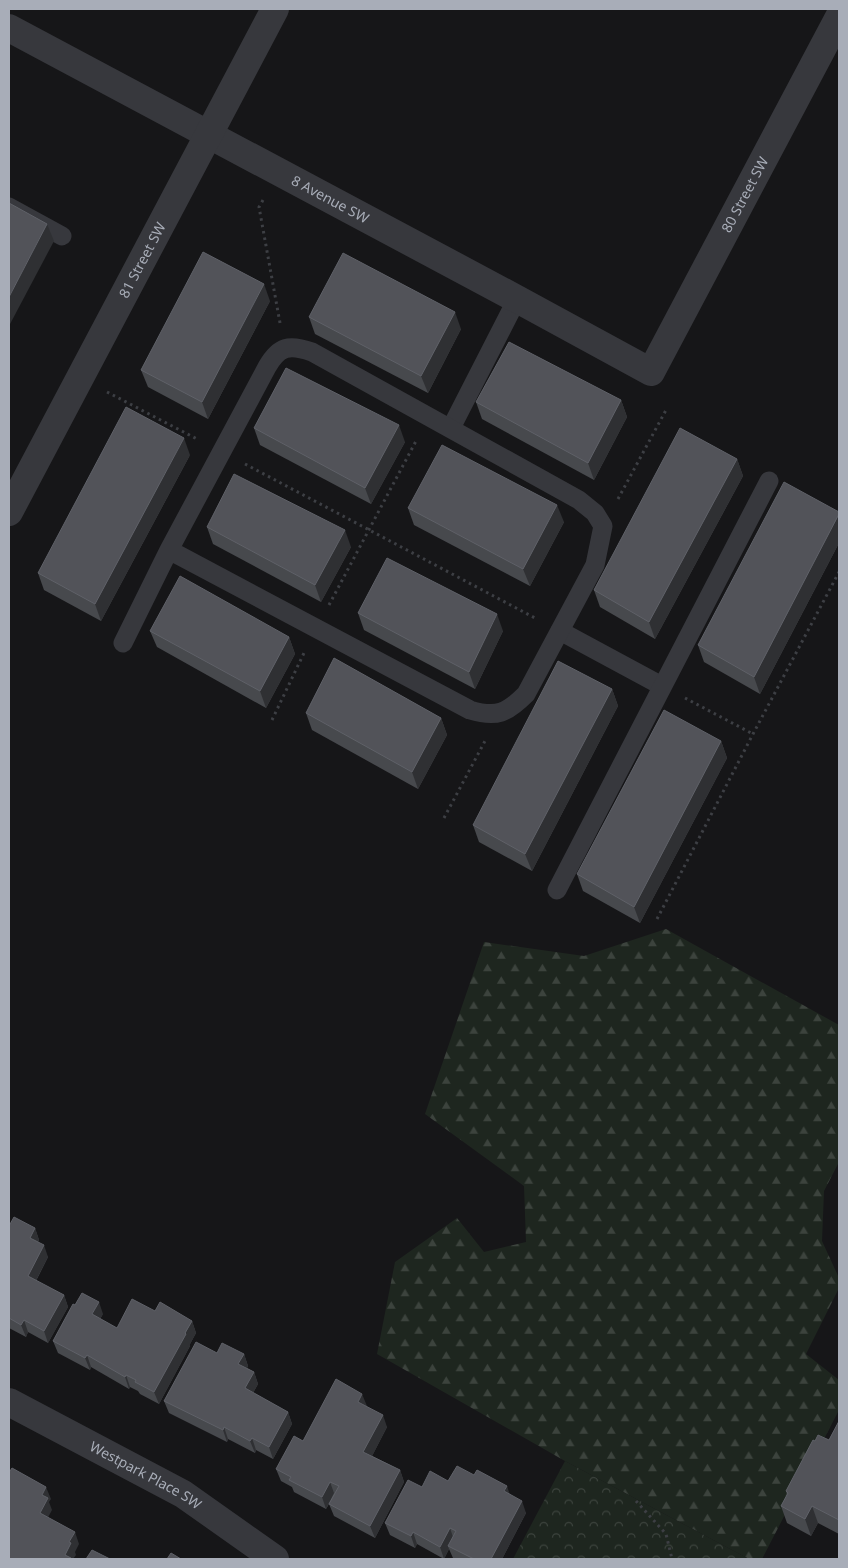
<svg xmlns="http://www.w3.org/2000/svg" width="848" height="1568" font-family="'Noto Sans',sans-serif">
<style>
.forest{fill:url(#forest-firs)}
.park{fill:url(#park-crowns)}
.lines{fill:none;stroke-linecap:round;stroke-linejoin:round}
.path{stroke:#3d3f44;stroke-width:3;stroke-dasharray:2.5 4;stroke-linecap:butt}
.service{stroke:#37383d;stroke-width:19}
.minor{stroke:#37383d;stroke-width:28}
.wall{fill:#47494d}
.shaded-wall{fill:#2f3033}
.building{fill:#525359;stroke:#5f6168}
.labels{text-anchor:middle;stroke-width:4;stroke-linejoin:round;paint-order:stroke}
.street-label{font-size:14px;fill:#a8adb8;stroke:#111113}
</style>
<defs>
<pattern id="forest-firs" width="22" height="20" patternUnits="userSpaceOnUse" patternTransform="scale(1.25)"><rect width="22" height="20" fill="#1e261f"/><path d="M5 1l3.5 6h-7zM16 11l3.5 6h-7z" fill="#3c433d"/></pattern>
<pattern id="park-crowns" width="20" height="18" patternUnits="userSpaceOnUse" patternTransform="scale(1.25)"><rect width="20" height="18" fill="#1e261f"/><path d="M2 6a3 3 0 1 1 6 0M12 15a3 3 0 1 1 6 0" fill="none" stroke="#3c433d"/></pattern>
</defs>
<rect width="100%" height="100%" fill="#161618"/>
<polygon class="forest" points="666,929 839,1025 839,1162 824,1191 822,1241 839,1278 839,1288 806,1354 839,1380 839,1410 762,1559 749,1559 565,1461 377,1354 395,1262 457,1218 484,1252 526,1242 524,1186 425,1114 484,942 584,956"/>
<polygon class="park" points="565,1461 749,1559 513,1559"/>
<g class="lines">
<g class="path">
<polyline points="263,200 259,207 280,323"/>
<polyline points="107,392 197,439"/>
<polyline points="245,464 535,618"/>
<polyline points="618,499 666,410"/>
<polyline points="329,605 416,441"/>
<polyline points="685,698 753,734"/>
<polyline points="272,720 304,653"/>
<polyline points="444,818 485,741"/>
<polyline points="657,919 753,734 839,572"/>
<polyline points="636,1501 666,1534 672,1559"/>
</g>
<g class="service">
<polyline points="9,207 62,236"/>
<polyline points="451,428 517,299"/>
<polyline points="560,631 662,686"/>
<path d="M123 643 169 550 267 367C279 346 289 344 312 352L579 500 595 513 603 526 595 565 526 694C507 713 497 718 470 710L169 550"/>
<polyline points="557,890 769,481"/>
</g>
<g class="minor">
<path id="s1" d="M9 28 517 299 651 372 839 17"/>
<path id="s2" d="M9 512 275 9"/>
<path id="s3" d="M9 1402 183 1494 275 1559"/>
</g>
</g>
<g class="wall">
<polygon points="270,301 208,419 148,387 141,370"/>
<polygon points="309,317 461,329 428,393 315,334"/>
<polygon points="621,400 627,417 594,480 482,419 476,402"/>
<polygon points="254,428 405,442 371,504 260,445"/>
<polygon points="190,455 101,621 44,590 38,573"/>
<polygon points="737,459 743,476 655,639 600,607 594,590"/>
<polygon points="408,508 564,522 530,586 414,525"/>
<polygon points="839,512 839,543 760,694 704,662 698,645"/>
<polygon points="207,527 351,547 321,602 213,544"/>
<polygon points="358,613 503,631 475,689 364,630"/>
<polygon points="150,631 289,637 295,654 266,708 157,647"/>
<polygon points="612,689 618,706 532,871 479,842 473,825"/>
<polygon points="306,713 441,718 447,735 418,789 312,730"/>
<polygon points="721,741 727,758 640,923 583,891 577,874"/>
<polygon points="9,1226 35,1228 39,1240 38,1242 48,1257 36,1281 64,1295 68,1307 48,1343 28,1332 26,1337 9,1328"/>
<polygon points="155,1311 192,1321 196,1333 190,1344 190,1346 159,1404 140,1394 138,1391 130,1387 129,1389 91,1367 90,1370 58,1353 53,1341 103,1314 100,1319 117,1328"/>
<polygon points="217,1353 244,1354 248,1366 247,1368 254,1372 258,1384 253,1393 288,1412 292,1424 273,1459 256,1450 255,1453 228,1439 227,1442 169,1413 164,1401"/>
<polygon points="366,1406 387,1427 372,1456 400,1470 404,1482 375,1538 334,1516 329,1504 335,1494 326,1509 294,1492 292,1487 281,1481 276,1469 303,1441 367,1406"/>
<polygon points="839,1421 839,1534 818,1523 811,1536 787,1523 781,1506 787,1495 786,1491 815,1441 829,1440"/>
<polygon points="448,1481 510,1494 526,1513 502,1559 456,1559 453,1558 449,1549 444,1559 417,1544 415,1548 390,1535 385,1523 422,1487"/>
</g>
<g class="shaded-wall">
<polygon points="47,224 54,241 9,326 9,297"/>
<polygon points="264,284 270,301 208,419 202,402"/>
<polygon points="455,312 461,329 428,393 421,376"/>
<polygon points="621,400 627,417 594,480 588,463"/>
<polygon points="399,425 405,442 371,504 365,488"/>
<polygon points="184,438 190,455 101,621 95,604"/>
<polygon points="737,459 743,476 655,639 649,622"/>
<polygon points="557,505 564,522 530,586 523,569"/>
<polygon points="839,514 839,543 760,694 754,677"/>
<polygon points="345,530 351,547 321,602 315,585"/>
<polygon points="497,614 503,631 475,689 469,672"/>
<polygon points="289,637 295,654 266,708 260,691"/>
<polygon points="612,689 618,706 532,871 525,854"/>
<polygon points="441,718 447,735 418,789 412,772"/>
<polygon points="721,741 727,758 640,923 634,907"/>
<polygon points="35,1228 39,1240 34,1250 30,1238"/>
<polygon points="44,1245 48,1257 32,1288 28,1276"/>
<polygon points="64,1295 68,1307 48,1343 44,1331"/>
<polygon points="99,1302 103,1314 96,1326 92,1314"/>
<polygon points="24,1320 28,1332 26,1337 21,1325"/>
<polygon points="192,1321 196,1333 190,1344 190,1346 159,1404 154,1392"/>
<polygon points="244,1354 248,1366 243,1376 238,1364"/>
<polygon points="87,1355 91,1367 90,1370 85,1358"/>
<polygon points="254,1372 258,1384 249,1400 245,1388"/>
<polygon points="126,1375 130,1387 129,1389 125,1377"/>
<polygon points="362,1394 367,1406 362,1414 358,1402"/>
<polygon points="288,1412 292,1424 273,1459 269,1447"/>
<polygon points="383,1415 387,1427 368,1464 363,1452"/>
<polygon points="224,1427 228,1439 227,1442 223,1430"/>
<polygon points="252,1438 256,1450 255,1453 250,1441"/>
<polygon points="400,1470 404,1482 375,1538 370,1526"/>
<polygon points="330,1482 334,1493 326,1509 322,1497"/>
<polygon points="507,1486 511,1498 504,1491"/>
<polygon points="46,1487 51,1499 49,1502 52,1510 44,1525 40,1513 42,1495"/>
<polygon points="522,1501 526,1513 502,1559 491,1559"/>
<polygon points="812,1506 818,1523 811,1536 805,1519"/>
<polygon points="450,1528 454,1540 448,1546 449,1549 444,1559 440,1547"/>
<polygon points="75,1532 79,1544 75,1552 76,1555 73,1559 67,1559 65,1555 69,1542"/>
<polygon points="413,1532 417,1544 415,1548 411,1536"/>
</g>
<g class="building">
<polygon points="9,203 47,224 9,297"/>
<polygon points="203,252 264,284 202,402 141,370"/>
<polygon points="343,253 455,312 421,376 309,317"/>
<polygon points="509,342 621,400 588,463 476,402"/>
<polygon points="286,368 399,425 365,488 254,428"/>
<polygon points="126,407 184,438 95,604 38,573"/>
<polygon points="680,428 737,459 649,622 594,590"/>
<polygon points="442,445 557,505 523,569 408,508"/>
<polygon points="234,474 345,530 315,585 207,527"/>
<polygon points="784,482 839,512 839,514 754,677 698,645"/>
<polygon points="387,558 497,614 469,672 358,613"/>
<polygon points="180,576 289,637 260,691 150,631"/>
<polygon points="334,658 441,718 412,772 306,713"/>
<polygon points="558,661 612,689 525,854 473,825"/>
<polygon points="664,710 721,741 634,907 577,874"/>
<polygon points="14,1217 35,1228 30,1238 44,1245 28,1276 64,1295 44,1331 24,1320 21,1325 9,1318 9,1226"/>
<polygon points="82,1293 99,1302 92,1314 117,1328 132,1299 155,1311 160,1302 192,1321 185,1333 186,1334 154,1392 135,1382 136,1380 126,1375 125,1377 87,1355 85,1358 53,1341 73,1304 75,1305"/>
<polygon points="196,1342 217,1353 222,1343 244,1354 238,1364 254,1372 245,1388 288,1412 269,1447 252,1438 250,1441 224,1427 223,1430 164,1401"/>
<polygon points="336,1379 362,1394 358,1402 383,1415 363,1452 400,1470 370,1526 329,1504 339,1486 330,1482 322,1497 289,1480 291,1477 276,1469 294,1436 303,1441"/>
<polygon points="839,1421 839,1520 812,1506 805,1519 781,1506 788,1493 786,1491 813,1440 815,1441 818,1435 829,1440"/>
<polygon points="457,1466 474,1475 477,1470 507,1486 504,1491 522,1501 491,1559 474,1559 448,1546 456,1531 450,1528 440,1547 413,1532 411,1536 385,1523 408,1480 422,1487 430,1471 448,1481"/>
<polygon points="12,1468 46,1487 42,1495 48,1498 40,1513 75,1532 69,1542 71,1543 65,1555 71,1558 71,1559 9,1559 9,1471 10,1471"/>
<polygon points="92,1550 110,1559 86,1559"/>
<polygon points="171,1553 181,1559 167,1559"/>
</g>
<g class="labels">
<g class="street-label">
<text dy="5" stroke="none"><textPath href="#s1" startOffset="929">80 Street SW</textPath></text>
<text dy="5" stroke="none"><textPath href="#s1" startOffset="364">8 Avenue SW</textPath></text>
<text dy="5" stroke="none"><textPath href="#s2" startOffset="285">81 Street SW</textPath></text>
<text dy="5" stroke="none"><textPath href="#s3" startOffset="155">Westpark Place SW</textPath></text>
</g>
</g>
<rect width="848" height="1568" fill="none" stroke="#a8adb8" stroke-width="20"/>
</svg>
